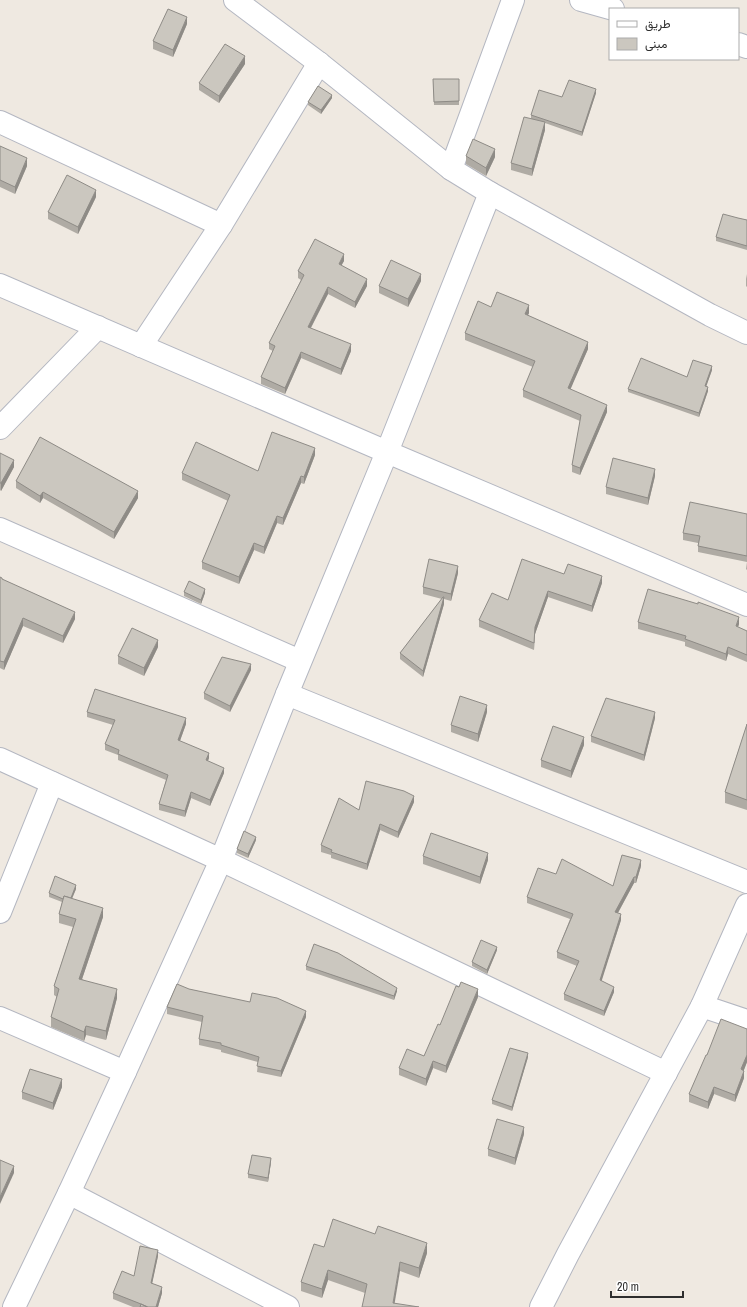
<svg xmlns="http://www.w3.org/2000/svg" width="747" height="1307" font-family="'Archivo Narrow',Vazirmatn,sans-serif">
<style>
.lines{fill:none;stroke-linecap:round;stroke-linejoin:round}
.street-casing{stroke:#b4b7c1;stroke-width:24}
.street{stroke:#fff;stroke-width:22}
.wall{fill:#afaba4}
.shaded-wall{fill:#8e8b86}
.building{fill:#cbc7bf;stroke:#8e8b86}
</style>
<rect width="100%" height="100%" fill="#efe9e1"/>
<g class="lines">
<g class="street-casing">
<g id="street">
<polyline points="235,0 319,63 451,169 490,193 710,315 747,333"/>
<polyline points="581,0 613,9"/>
<polyline points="738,44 747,47"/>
<polyline points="0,122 221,225"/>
<polyline points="451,169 513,0"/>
<polyline points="0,285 387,452 747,605"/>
<polyline points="141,346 221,225 319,63"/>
<polyline points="0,428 98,327"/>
<polyline points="0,529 300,661"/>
<polyline points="287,694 747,882"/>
<polyline points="0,759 221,860 666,1073"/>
<polyline points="0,912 52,783"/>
<polyline points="702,1006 747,1021"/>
<polyline points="0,1018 125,1072"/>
<polyline points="69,1193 288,1307"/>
<polyline points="14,1307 69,1193 125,1072 221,860 287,694 387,452 490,193"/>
<polyline points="541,1307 568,1254 702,1006 747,905"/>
</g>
</g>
<use href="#street" class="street"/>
</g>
<g class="wall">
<polygon points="187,24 173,57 153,49 153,41"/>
<polygon points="245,64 219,103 199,90 199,83"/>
<polygon points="433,79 459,79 459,105 434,105"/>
<polygon points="596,93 582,136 545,123 545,130 532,176 511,170 511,163 531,119 531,115 562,97"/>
<polygon points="332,98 321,114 308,105 308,102"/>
<polygon points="0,146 27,166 15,194 0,187"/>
<polygon points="466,156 495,157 486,176 466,164"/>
<polygon points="96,197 78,234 48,219 48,212"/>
<polygon points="738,218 747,220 747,250 716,241 716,237"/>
<polygon points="344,261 341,265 367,286 355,308 328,294 311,328 351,351 341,375 301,358 285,394 261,384 261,377 273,351 269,349 269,343 301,280 298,278 298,271"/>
<polygon points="747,274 747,287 746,286 746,279"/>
<polygon points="421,281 408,307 379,293 379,286"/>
<polygon points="491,307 529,313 528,315 588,349 570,389 607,412 580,475 572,472 572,465 580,421 523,397 523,390 533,367 465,340 465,333"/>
<polygon points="712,370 706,386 708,391 699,417 628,392 628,389 687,377"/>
<polygon points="0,453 14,467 1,491 0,490"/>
<polygon points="315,455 304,484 301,483 283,525 277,523 264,554 254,550 239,584 202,569 202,562 228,501 182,480 182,473 258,471"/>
<polygon points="655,476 648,505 606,494 606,487"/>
<polygon points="16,481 138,498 114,539 43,498 40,503 16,488"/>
<polygon points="747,514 747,570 746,569 747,562 698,552 698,543 683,540 683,533"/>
<polygon points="458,573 451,601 444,599 444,604 423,677 400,659 400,653 442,599 423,594 423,587"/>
<polygon points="564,574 602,583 592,612 548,597 535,634 534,650 479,627 479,620 508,600"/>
<polygon points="0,577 2,579 75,619 63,643 23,626 4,670 0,668"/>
<polygon points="184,592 205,593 201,604 184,596"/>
<polygon points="638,622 739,624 738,627 747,631 747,662 728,654 726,661 685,646 685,642 638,629"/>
<polygon points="158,647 144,676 118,664 118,656"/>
<polygon points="251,670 230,712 204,699 204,693"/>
<polygon points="87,712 186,724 180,741 209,758 208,761 224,773 210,806 191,798 185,817 159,810 159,804 166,780 118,760 118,755 105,750 105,744 113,725 87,717"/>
<polygon points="487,712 478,742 451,732 451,725"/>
<polygon points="655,718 644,761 591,742 591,736"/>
<polygon points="747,724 747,810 725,803 725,792"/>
<polygon points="584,745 571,778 541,767 541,760"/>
<polygon points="414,802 398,838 380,830 367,870 331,858 331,855 321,852 321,845 359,810"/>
<polygon points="256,840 248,858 237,853 237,849"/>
<polygon points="423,856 488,860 480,884 423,864"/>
<polygon points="641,866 636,883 634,883 618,913 621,920 601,981 614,992 604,1016 564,1000 564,994 577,966 557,958 557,952 570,919 527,903 527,897 556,874 613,886"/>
<polygon points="76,889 72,899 103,917 82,979 117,998 106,1040 86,1035 84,1041 51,1027 51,1017 57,997 54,995 54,986 73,927 59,923 59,914 62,902 49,897 49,893"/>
<polygon points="497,950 487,974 472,966 472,962"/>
<polygon points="306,966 397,991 394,1000 306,970"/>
<polygon points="189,989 306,1017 281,1077 257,1072 258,1062 221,1052 221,1050 199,1045 199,1039 202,1022 167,1014 167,1007"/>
<polygon points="478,997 446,1073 433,1068 426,1086 399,1075 399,1068 424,1056 440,1025"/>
<polygon points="747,1029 747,1062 744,1070 744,1078 735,1102 714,1094 708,1109 689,1102 689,1094 707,1055"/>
<polygon points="528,1057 512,1111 492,1104 492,1100"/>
<polygon points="62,1087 53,1110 22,1099 22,1092"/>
<polygon points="524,1134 515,1165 488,1156 488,1149"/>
<polygon points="271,1162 268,1182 248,1178 248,1174"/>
<polygon points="324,1247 427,1253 419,1278 400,1271 362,1307 365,1293 328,1280 322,1298 301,1291 301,1282"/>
<polygon points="158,1256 152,1283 162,1293 158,1307 133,1307 113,1299 113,1293"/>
</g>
<g class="shaded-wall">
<polygon points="187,17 187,24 173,57 173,50"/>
<polygon points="245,56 245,64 219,103 219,96"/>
<polygon points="596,89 596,93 582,136 582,132"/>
<polygon points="332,95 332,98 321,114 321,110"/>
<polygon points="545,122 545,130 532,176 532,169"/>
<polygon points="495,149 495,157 486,176 486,168"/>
<polygon points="27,158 27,166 15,194 15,187"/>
<polygon points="96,190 96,197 78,234 78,227"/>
<polygon points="344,254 344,261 339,270 339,264"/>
<polygon points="421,274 421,281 408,307 408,299"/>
<polygon points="367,279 367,286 355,308 355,302"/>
<polygon points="328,287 328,294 308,333 308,327"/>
<polygon points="529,305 529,313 525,321 525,314"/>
<polygon points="588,342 588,349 568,395 568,388"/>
<polygon points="351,344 351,351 341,375 341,369"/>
<polygon points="301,352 301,358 285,394 285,388"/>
<polygon points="712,366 712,370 705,390 705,386"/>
<polygon points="708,387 708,391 699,417 699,413"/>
<polygon points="607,405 607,412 580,475 580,468"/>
<polygon points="315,448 315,455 304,484 304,477"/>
<polygon points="14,460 14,467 1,491 1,483"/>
<polygon points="655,469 655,476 648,505 648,498"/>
<polygon points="301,476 301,483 283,525 283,518"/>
<polygon points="138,491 138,498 114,539 114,532"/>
<polygon points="43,492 43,498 40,503 40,496"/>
<polygon points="277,516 277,523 264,554 264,547"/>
<polygon points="254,543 254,550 239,584 239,577"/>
<polygon points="458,566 458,573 451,601 451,594"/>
<polygon points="602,576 602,583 592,612 592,606"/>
<polygon points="205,589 205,593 201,604 201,600"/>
<polygon points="548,591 548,597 535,634 534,650 535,627"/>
<polygon points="444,597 444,604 423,677 423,671"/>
<polygon points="75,612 75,619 63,643 63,636"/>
<polygon points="739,617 739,624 736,633 736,626"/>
<polygon points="23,618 23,626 4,670 4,662"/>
<polygon points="158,640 158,647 144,676 144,668"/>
<polygon points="728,647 728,654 726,661 726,654"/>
<polygon points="251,664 251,670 230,712 230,706"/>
<polygon points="487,705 487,712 478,742 478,734"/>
<polygon points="655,712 655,718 644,761 644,755"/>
<polygon points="186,718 186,724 178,746 178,740"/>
<polygon points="584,737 584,745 571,778 571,771"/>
<polygon points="209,753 209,758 206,765 206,760"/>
<polygon points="224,768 224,773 210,806 210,800"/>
<polygon points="191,792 191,798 185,817 185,811"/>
<polygon points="414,796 414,802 398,838 398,832"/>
<polygon points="380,824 380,830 367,870 367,864"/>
<polygon points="256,837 256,840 248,858 248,854"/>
<polygon points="488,853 488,860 480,884 480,877"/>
<polygon points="641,860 641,866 636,883 636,877"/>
<polygon points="634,877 634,883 615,918 615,912"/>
<polygon points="76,885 76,889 69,905 69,902"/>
<polygon points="103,908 103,917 79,988 79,979"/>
<polygon points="621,914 621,920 600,986 600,980"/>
<polygon points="497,947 497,950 487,974 487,970"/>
<polygon points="614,987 614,992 604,1016 604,1011"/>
<polygon points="397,988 397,991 394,1000 394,996"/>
<polygon points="117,989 117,998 106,1040 106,1031"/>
<polygon points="478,989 478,997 446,1073 446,1066"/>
<polygon points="306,1011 306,1017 281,1077 281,1071"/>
<polygon points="86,1026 86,1035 84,1041 84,1032"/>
<polygon points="528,1053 528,1057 512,1111 512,1107"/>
<polygon points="747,1055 747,1062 741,1077 741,1069"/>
<polygon points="433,1061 433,1068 426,1086 426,1079"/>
<polygon points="744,1071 744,1078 735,1102 735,1095"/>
<polygon points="62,1079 62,1087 53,1110 53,1103"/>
<polygon points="714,1087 714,1094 708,1109 708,1102"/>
<polygon points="524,1127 524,1134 515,1165 515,1158"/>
<polygon points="271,1158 271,1162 268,1182 268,1178"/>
<polygon points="14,1166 14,1173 0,1204 0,1197"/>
<polygon points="427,1243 427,1253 419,1278 419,1268"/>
<polygon points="158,1250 158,1256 151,1289 151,1283"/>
<polygon points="400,1262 400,1271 394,1307 393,1303"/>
<polygon points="328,1270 328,1280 322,1298 322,1289"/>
<polygon points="162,1287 162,1293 158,1307 156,1307"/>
</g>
<g class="building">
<polygon points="168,9 187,17 173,50 153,41"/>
<polygon points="225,44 245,56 219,96 199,83"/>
<polygon points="433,79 459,79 459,101 434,102"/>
<polygon points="569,80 596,89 582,132 531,115 539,90 562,97"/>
<polygon points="318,86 332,95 321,110 308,102"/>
<polygon points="524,117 545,122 532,169 511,163"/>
<polygon points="473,139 495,149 486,168 466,156"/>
<polygon points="0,146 27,158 15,187 0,180"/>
<polygon points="67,175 96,190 78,227 48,212"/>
<polygon points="723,214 738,218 747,220 747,246 716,237"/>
<polygon points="315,239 344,254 339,264 367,279 355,302 328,287 308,327 351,344 341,369 301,352 285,388 261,377 275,346 269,343 304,275 298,271"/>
<polygon points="391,260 421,274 408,299 379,286"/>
<polygon points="497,292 529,305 525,314 588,342 568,388 607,405 580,468 572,465 581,415 523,390 535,361 465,333 478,301 491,307"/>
<polygon points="641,358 687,377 693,360 712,366 705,386 708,387 699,413 628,389"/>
<polygon points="272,432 315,448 304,477 301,476 283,518 277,516 264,547 254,543 239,577 202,562 230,495 182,473 196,442 258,471"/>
<polygon points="40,437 138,491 114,532 43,492 40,496 16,481"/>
<polygon points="0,453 14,460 1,483 0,483"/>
<polygon points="613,458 655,469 648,498 606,487"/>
<polygon points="690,502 747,514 747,556 698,546 700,536 683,533"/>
<polygon points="429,559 458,566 451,594 423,587"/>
<polygon points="522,559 564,574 568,564 602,576 592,606 548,591 535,627 534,643 479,620 492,593 508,600"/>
<polygon points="0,577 2,578 2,579 75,612 63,636 23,618 4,662 0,661"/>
<polygon points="189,581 205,589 201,600 184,592"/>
<polygon points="648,589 698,604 698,602 739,617 736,626 747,631 747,655 728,647 726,654 685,639 686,636 638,622"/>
<polygon points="443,597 444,597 423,671 400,653"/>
<polygon points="132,628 158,640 144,668 118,656"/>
<polygon points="222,657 251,664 230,706 204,693"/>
<polygon points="95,689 186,718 178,740 209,753 206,760 224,768 210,800 191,792 185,811 159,804 168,775 118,754 119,750 105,744 115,720 87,712"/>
<polygon points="460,696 487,705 478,734 451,725"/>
<polygon points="606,698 655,712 644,755 591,736"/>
<polygon points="747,724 747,800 725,792"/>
<polygon points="553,726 584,737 571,771 541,760"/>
<polygon points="366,781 404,791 414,796 398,832 380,824 367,864 331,852 332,850 321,845 339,798 359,810"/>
<polygon points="244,831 256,837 248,854 237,849"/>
<polygon points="431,833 488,853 480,877 423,856"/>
<polygon points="622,855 641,860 636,877 634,877 615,912 621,914 600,980 614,987 604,1011 564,994 579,961 557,952 573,914 527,897 538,868 556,874 562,859 613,886"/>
<polygon points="55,876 76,885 71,898 64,896 63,899 49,893"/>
<polygon points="64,896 103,908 79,979 117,989 106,1031 86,1026 84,1032 51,1017 59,989 54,986 76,919 59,914"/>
<polygon points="481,940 497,947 487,970 472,962"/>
<polygon points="314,944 338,953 397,988 394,996 306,966"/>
<polygon points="461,982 478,989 446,1066 433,1061 426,1079 399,1068 407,1049 424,1056 438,1024 440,1025 456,986 459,987"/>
<polygon points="177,984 189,989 250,1002 252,993 277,998 306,1011 281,1071 257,1066 259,1057 221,1045 221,1043 199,1039 203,1016 167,1007"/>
<polygon points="721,1019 747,1029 747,1055 741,1069 744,1071 735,1095 714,1087 708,1102 689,1094 706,1055 707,1055"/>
<polygon points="510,1048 528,1053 512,1107 492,1100"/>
<polygon points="30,1069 62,1079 53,1103 22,1092"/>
<polygon points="497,1119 524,1127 515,1158 488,1149"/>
<polygon points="252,1155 271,1158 268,1178 248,1174"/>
<polygon points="0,1160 14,1166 0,1197"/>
<polygon points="333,1219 375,1234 378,1226 427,1243 419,1268 400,1262 393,1303 419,1307 362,1307 367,1284 328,1270 322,1289 301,1282 314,1244 324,1247"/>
<polygon points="140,1246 158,1250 151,1283 162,1287 156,1307 148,1307 141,1304 147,1307 140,1307 141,1304 113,1293 122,1271 134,1276"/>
</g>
<rect x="609" y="8" width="130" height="52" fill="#ffffff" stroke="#ababab"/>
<rect x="617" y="21" width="20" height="6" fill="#ffffff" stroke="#ababab"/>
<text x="645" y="28" font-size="12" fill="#2e2e2e">طريق</text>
<rect x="617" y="38" width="20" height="12" fill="#cbc7bf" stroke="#ababab"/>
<text x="645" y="48" font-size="12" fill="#2e2e2e">مبنى</text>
<path d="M611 1291v6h72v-6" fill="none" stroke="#2e2e2e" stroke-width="2"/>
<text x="617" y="1291" font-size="12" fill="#2e2e2e" stroke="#ffffff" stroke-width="3" paint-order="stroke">20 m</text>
</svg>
